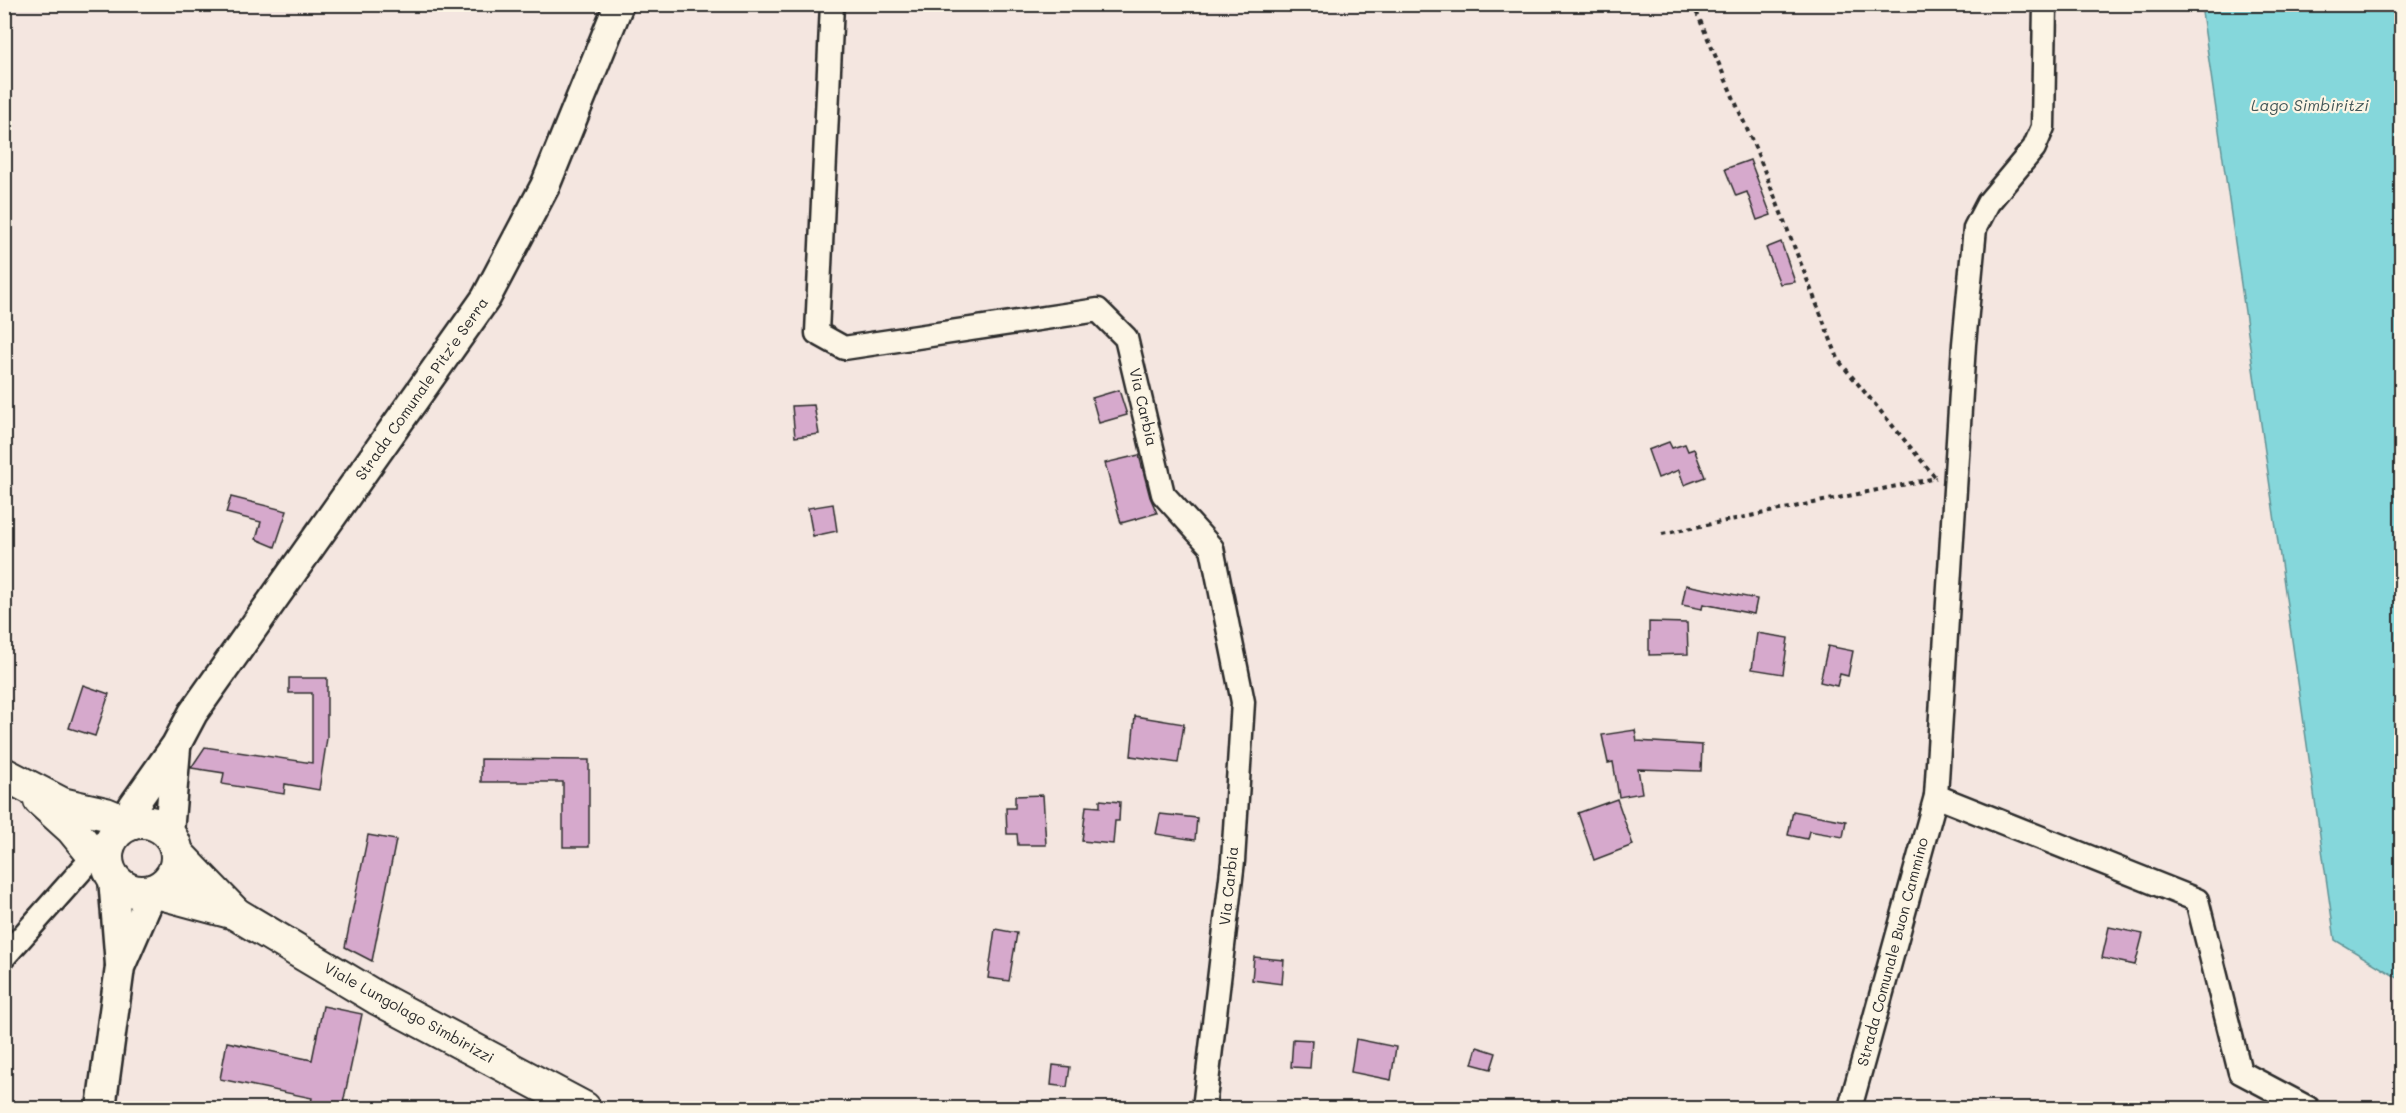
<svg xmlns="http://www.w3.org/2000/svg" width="2406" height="1113" font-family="Mali,sans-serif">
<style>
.water{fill:#85d7db;stroke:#619295;stroke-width:1.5}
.building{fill:#d6a9cc;stroke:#2b2b2b;stroke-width:1.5}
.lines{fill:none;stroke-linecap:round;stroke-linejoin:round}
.minor-casing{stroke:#2b2b2b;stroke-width:27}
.tertiary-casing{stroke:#2b2b2b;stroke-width:33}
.secondary-casing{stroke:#2b2b2b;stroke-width:36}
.path{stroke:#2b2b2b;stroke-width:4;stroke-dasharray:4.5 4.5;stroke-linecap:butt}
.minor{stroke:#fcf5e5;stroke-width:22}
.tertiary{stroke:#fcf5e5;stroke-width:28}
.secondary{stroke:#fcf5e5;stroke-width:32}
.labels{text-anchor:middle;stroke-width:4.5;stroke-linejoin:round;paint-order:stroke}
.street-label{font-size:15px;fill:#2b2b2b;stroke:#fcf5e5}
.water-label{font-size:16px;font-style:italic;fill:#425657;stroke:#fcf5e5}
</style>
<rect width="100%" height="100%" fill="#f4e6e0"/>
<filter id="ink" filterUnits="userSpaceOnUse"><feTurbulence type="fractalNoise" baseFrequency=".0167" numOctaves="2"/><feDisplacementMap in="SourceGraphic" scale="12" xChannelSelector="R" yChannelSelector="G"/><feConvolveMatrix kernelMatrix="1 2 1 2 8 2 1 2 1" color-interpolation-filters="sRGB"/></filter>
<g filter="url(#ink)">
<polygon class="water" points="2201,5 2401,5 2401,980 2335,940"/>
<g class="building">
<polygon points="1750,160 1771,215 1757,220 1747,192 1736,196 1725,169"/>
<polygon points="1781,242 1795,282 1780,284 1766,248"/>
<polygon points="1119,390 1127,415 1099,423 1092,398"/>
<polygon points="814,405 819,434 795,437 792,406"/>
<polygon points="1669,442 1672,448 1685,444 1688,451 1694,449 1705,477 1684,485 1679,470 1658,478 1648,450"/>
<polygon points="1139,455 1150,497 1157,513 1121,523 1105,463"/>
<polygon points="231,497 287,511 275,547 256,539 261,522 226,513"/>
<polygon points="833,504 837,531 813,536 808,508"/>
<polygon points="1686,585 1757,599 1754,614 1703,604 1702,609 1682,605"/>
<polygon points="1649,622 1687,623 1688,654 1649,655"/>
<polygon points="1757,633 1788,638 1783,674 1752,669"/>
<polygon points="1828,646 1853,651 1848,676 1840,674 1837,686 1820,682"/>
<polygon points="289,678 327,678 327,738 319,790 285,784 284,794 222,784 224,773 191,768 205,747 312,763 312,693 289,693"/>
<polygon points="83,685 109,694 95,736 69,728"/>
<polygon points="1135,716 1184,724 1178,763 1131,756"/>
<polygon points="1635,730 1637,741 1702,745 1701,771 1638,769 1642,793 1619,797 1613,762 1608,763 1602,735"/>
<polygon points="481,759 589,760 589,847 563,847 563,782 481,782"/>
<polygon points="1043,795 1046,845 1018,845 1017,834 1007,834 1006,808 1015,808 1015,796"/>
<polygon points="1617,799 1633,845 1594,860 1578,813"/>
<polygon points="1100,800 1120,802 1119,821 1115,821 1113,844 1082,841 1086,806 1100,807"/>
<polygon points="1793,811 1846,821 1843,837 1809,831 1807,839 1788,835"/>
<polygon points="1160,814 1197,818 1195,840 1156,834"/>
<polygon points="368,835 396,840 372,961 345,947"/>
<polygon points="2109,927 2143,934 2135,965 2102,958"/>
<polygon points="995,929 1017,933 1009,981 988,978"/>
<polygon points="1254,957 1284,960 1282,984 1252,980"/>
<polygon points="323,1006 362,1014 342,1108 310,1108 312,1098 220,1079 227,1042 312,1060"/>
<polygon points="1293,1039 1312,1040 1310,1068 1291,1067"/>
<polygon points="1356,1039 1396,1047 1391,1080 1351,1072"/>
<polygon points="1477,1047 1496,1053 1491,1069 1472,1064"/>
<polygon points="1053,1065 1070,1067 1067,1087 1051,1085"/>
</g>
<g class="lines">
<g class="minor-casing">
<g id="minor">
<polyline points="832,4 817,333 844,348 1098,310 1126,338 1163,494 1212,548 1243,702 1233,861 1204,1108"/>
<polyline points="1936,796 2197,900 2240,1072 2308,1108"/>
<polyline points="4,957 94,856 104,865"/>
<polyline points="1850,1108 1936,796 1964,344 1975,228 1988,203 2034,148 2043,127 2045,4"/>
</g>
</g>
<g class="tertiary-casing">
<g id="tertiary">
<polyline points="130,824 133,806 176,745 193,713 486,298 545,186 619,4"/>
<polyline points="169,833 176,748"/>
<polyline points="113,878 120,965"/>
<polyline points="101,1108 120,967 153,891"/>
</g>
</g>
<g class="secondary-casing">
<g id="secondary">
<polyline points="4,774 62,804 106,814 130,824"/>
<polyline points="40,800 72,829 94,856"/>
<circle cx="142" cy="857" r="35"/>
<polyline points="178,854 236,914 377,998 584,1108"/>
<polyline points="153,891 235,913"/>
</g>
</g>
<g class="path">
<polyline points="1693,4 1759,157 1839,361 1935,477"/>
<polyline points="1662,534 1936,478"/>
</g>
<use href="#minor" class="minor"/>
<use href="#tertiary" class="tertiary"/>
<use href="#secondary" class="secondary"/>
</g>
</g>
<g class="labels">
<g class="street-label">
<text transform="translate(422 389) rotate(-55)" y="5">Strada Comunale Pitz'e Serra</text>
<text transform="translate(1143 407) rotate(77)" y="5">Via Carbia</text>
<text transform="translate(1229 886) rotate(-84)" y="5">Via Carbia</text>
<text transform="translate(1893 952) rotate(-75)" y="5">Strada Comunale Buon Cammino</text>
<text transform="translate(409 1013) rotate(29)" y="5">Viale Lungolago Simbirizzi</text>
</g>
<g class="water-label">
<text x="2310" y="111">Lago Simbiritzi</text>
</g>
</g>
<rect width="2406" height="1113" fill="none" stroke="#fcf5e5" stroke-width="24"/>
<rect x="12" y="12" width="2382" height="1089" fill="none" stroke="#2b2b2b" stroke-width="2" filter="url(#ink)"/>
</svg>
